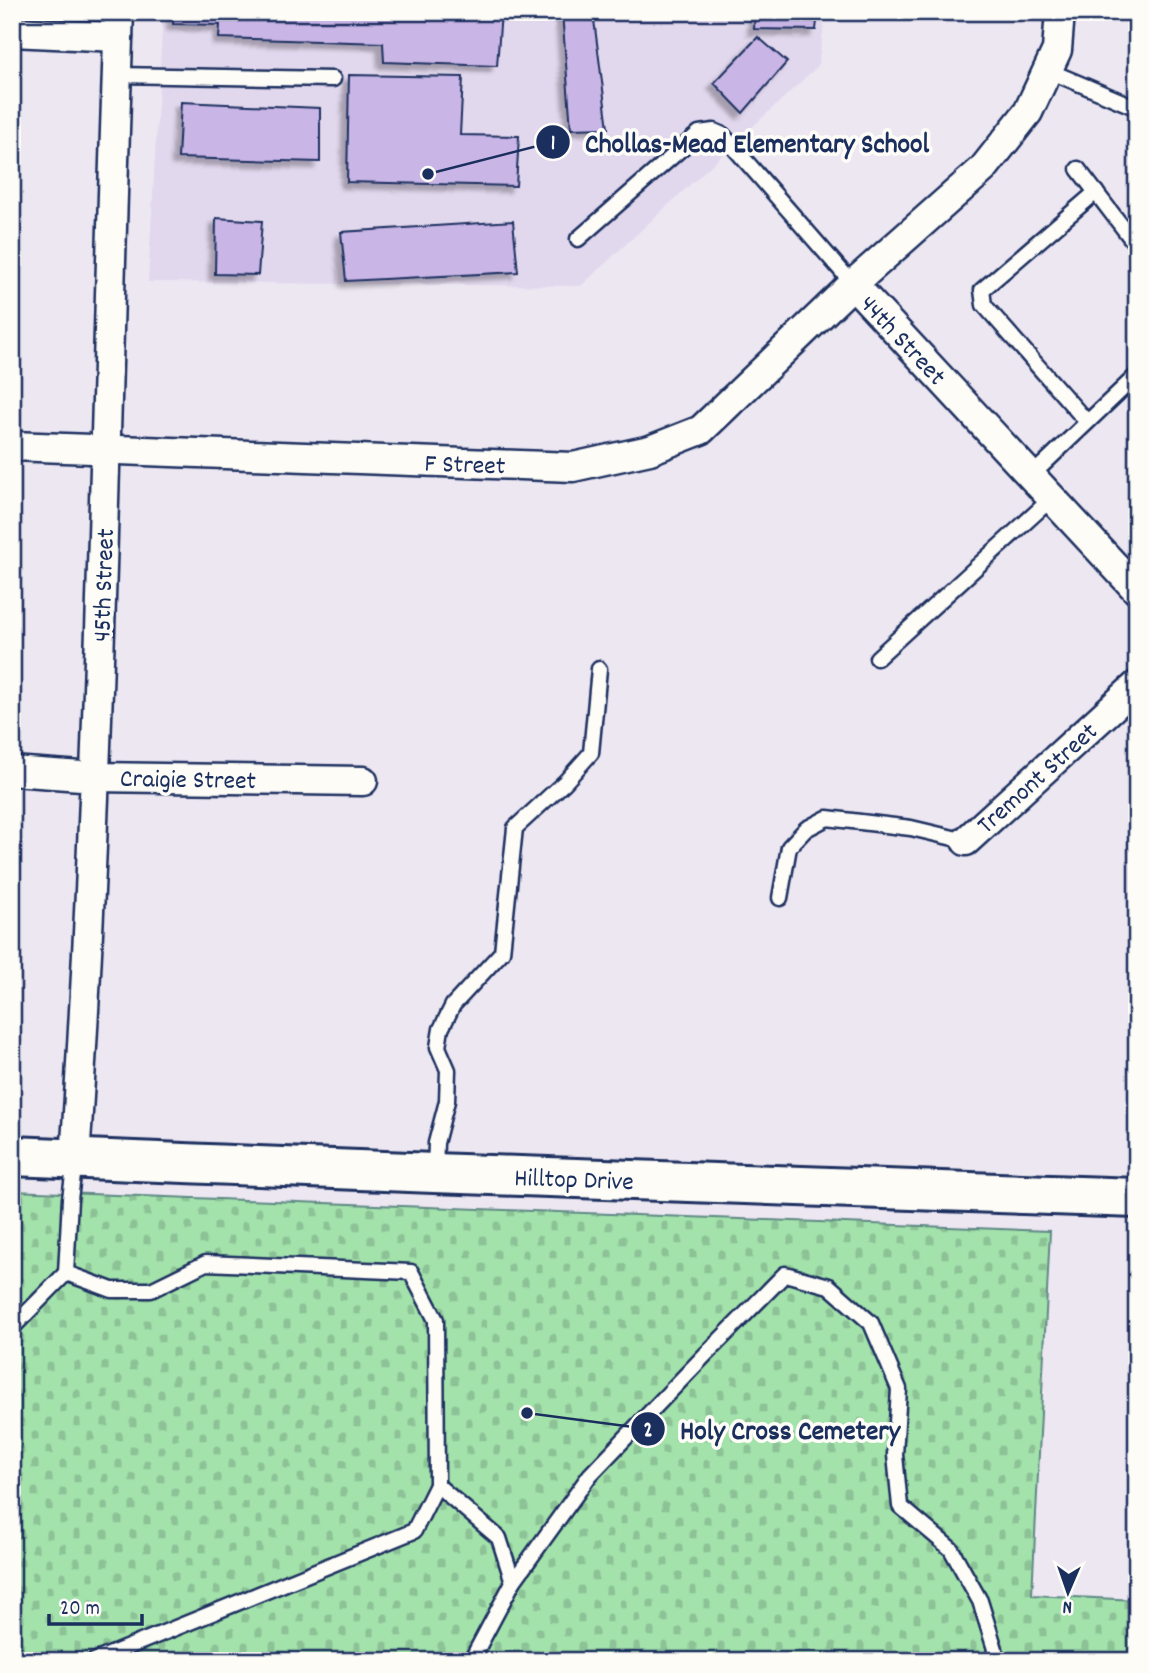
<svg xmlns="http://www.w3.org/2000/svg" width="1149" height="1673" font-family="Dekko,sans-serif">
<style>
.built{fill:#e2d8ee}
.cemetery{fill:url(#cemetery-stones);stroke:#5f8884;stroke-width:2}
.building{fill:#c9b6e6;stroke:#1b2f5e;stroke-width:2;filter:url(#shadow)}
.lines{fill:none;stroke-linecap:round;stroke-linejoin:round}
.lane-casing{stroke:#1b2f5e;stroke-width:19}
.street-casing{stroke:#1b2f5e;stroke-width:33}
.secondary-casing{stroke:#1b2f5e;stroke-width:44}
.lane{stroke:#fdfcf7;stroke-width:14}
.street{stroke:#fdfcf7;stroke-width:28}
.secondary{stroke:#fdfcf7;stroke-width:38}
.labels{text-anchor:middle;stroke-width:7;stroke-linejoin:round;paint-order:stroke}
.street-label{font-size:26px;fill:#1b2f5e;stroke:#fdfcf7}
.leader{fill:none;stroke:#1b2f5e;stroke-width:2.5}
.callout-dot{fill:#1b2f5e;stroke:#fdfcf7;stroke-width:2.5}
.mark-label{font-size:21px;text-anchor:middle;font-weight:bold;fill:#fff}
.callout-label{font-size:28px;text-anchor:middle;font-weight:bold;fill:#1b2f5e;stroke:#fdfcf7;stroke-width:7;stroke-linejoin:round;paint-order:stroke}
</style>
<defs>
<pattern id="cemetery-stones" width="16" height="16" patternUnits="userSpaceOnUse" patternTransform="scale(1.75)"><rect width="16" height="16" fill="#a3e2ab"/><path d="M2 7V4a2 2 0 0 1 4 0v3zM10 15v-3a2 2 0 0 1 4 0v3z" fill="#8cc296"/></pattern>
<filter id="shadow"><feDropShadow dx="-6" dy="6" stdDeviation="2" flood-color="#0004"/></filter>
</defs>
<rect width="100%" height="100%" fill="#ede7f2"/>
<filter id="ink" filterUnits="userSpaceOnUse"><feTurbulence type="fractalNoise" baseFrequency=".0143" numOctaves="2"/><feDisplacementMap in="SourceGraphic" scale="14" xChannelSelector="R" yChannelSelector="G"/><feConvolveMatrix kernelMatrix="1 2 1 2 8 2 1 2 1" color-interpolation-filters="sRGB"/></filter>
<g filter="url(#ink)">
<polygon class="built" points="163,12 826,12 818,66 581,286 148,282"/>
<polygon class="cemetery" points="12,1191 1050,1231 1032,1595 1137,1600 1137,1661 12,1661"/>
<g class="building">
<polygon points="174,12 501,12 497,66 384,62 383,43 219,38 220,25 173,24"/>
<polygon points="562,12 593,12 608,128 571,129"/>
<polygon points="755,12 818,12 816,30 754,29"/>
<polygon points="758,37 787,62 743,113 714,83"/>
<polygon points="349,75 463,77 460,135 519,136 516,186 347,182"/>
<polygon points="181,102 320,108 320,162 178,158"/>
<polygon points="216,218 262,221 258,275 215,274"/>
<polygon points="513,221 518,272 346,281 341,232"/>
</g>
<g class="lines">
<g class="lane-casing">
<g id="lane">
<polyline points="1047,70 1137,108"/>
<polyline points="117,75 333,79"/>
<polyline points="1078,169 1137,246"/>
<polyline points="578,239 699,133 714,131 723,135 853,284"/>
<polyline points="1087,422 984,305 982,290 1096,192"/>
<polyline points="1031,476 1137,375"/>
<polyline points="877,658 1052,498"/>
<polyline points="780,898 789,847 806,829 827,818 911,828 966,841"/>
<polyline points="75,1160 70,1199 66,1273 112,1290 151,1290 206,1263 411,1272 436,1320 437,1485 414,1531 94,1661"/>
<polyline points="435,1171 436,1143 447,1101 448,1070 438,1047 441,1029 453,1005 502,952 515,828 565,782 591,753 599,669"/>
<polyline points="12,1328 66,1273"/>
<polyline points="437,1485 499,1538 513,1582 471,1661"/>
<polyline points="513,1582 590,1475 705,1355 785,1274 829,1286 871,1323 899,1389 895,1455 900,1506 951,1549 980,1601 995,1649 993,1661"/>
</g>
</g>
<g class="street-casing">
<g id="street">
<polyline points="12,32 118,37"/>
<polyline points="853,284 1137,590"/>
<polyline points="12,446 573,467 650,450 701,430 853,284 983,169 1028,112 1057,50 1060,12"/>
<polyline points="12,771 95,777 363,781"/>
<polyline points="966,841 1137,685"/>
<path d="M75 1158C101 777 105 394 119 12"/>
</g>
</g>
<g class="secondary-casing">
<polyline id="secondary" points="12,1156 434,1173 1137,1198"/>
</g>
<use href="#lane" class="lane"/>
<use href="#street" class="street"/>
<use href="#secondary" class="secondary"/>
</g>
</g>
<g class="labels">
<g class="street-label">
<text transform="translate(904 339) rotate(47)" y="9">44th Street</text>
<text transform="translate(465 463) rotate(2)" y="9">F Street</text>
<text transform="translate(102 585) rotate(-88)" y="9">45th Street</text>
<text transform="translate(1036 777) rotate(-42)" y="9">Tremont Street</text>
<text transform="translate(188 778) rotate(1)" y="9">Craigie Street</text>
<text transform="translate(574 1178) rotate(2)" y="9">Hilltop Drive</text>
</g>
</g>
<path class="leader" d="M428 174L553 142M527 1413L648 1429"/>
<g class="callout-dot">
<circle cx="428" cy="174" r="7"/>
<circle cx="527" cy="1413" r="7"/>
<circle cx="553" cy="142" r="18"/>
<circle cx="648" cy="1429" r="18"/>
</g>
<g class="mark-label">
<text x="553" y="149">1</text>
<text x="648" y="1436">2</text>
</g>
<g class="callout-label">
<text x="757" y="152">Chollas-Mead Elementary School</text>
<text x="790" y="1439">Holy Cross Cemetery</text>
</g>
<rect width="1149" height="1673" fill="none" stroke="#fdfcf7" stroke-width="42"/>
<rect x="21" y="21" width="1107" height="1631" fill="none" stroke="#1b2f5e" stroke-width="2.5" filter="url(#ink)"/>
<g transform="translate(1068 1592) rotate(182)" stroke="#fdfcf7" stroke-width="5" paint-order="stroke">
<path d="M0-5L12 26L0 18L-12 26Z" fill="#1b2f5e"/>
<text y="-10" font-size="19" font-weight="bold" text-anchor="middle" fill="#1b2f5e">N</text>
</g>
<path d="M49 1614v10h93v-10" fill="none" stroke="#1b2f5e" stroke-width="3.5"/>
<text x="60" y="1614" font-size="21" fill="#1b2f5e" stroke="#fdfcf7" stroke-width="5" paint-order="stroke">20 m</text>
</svg>
